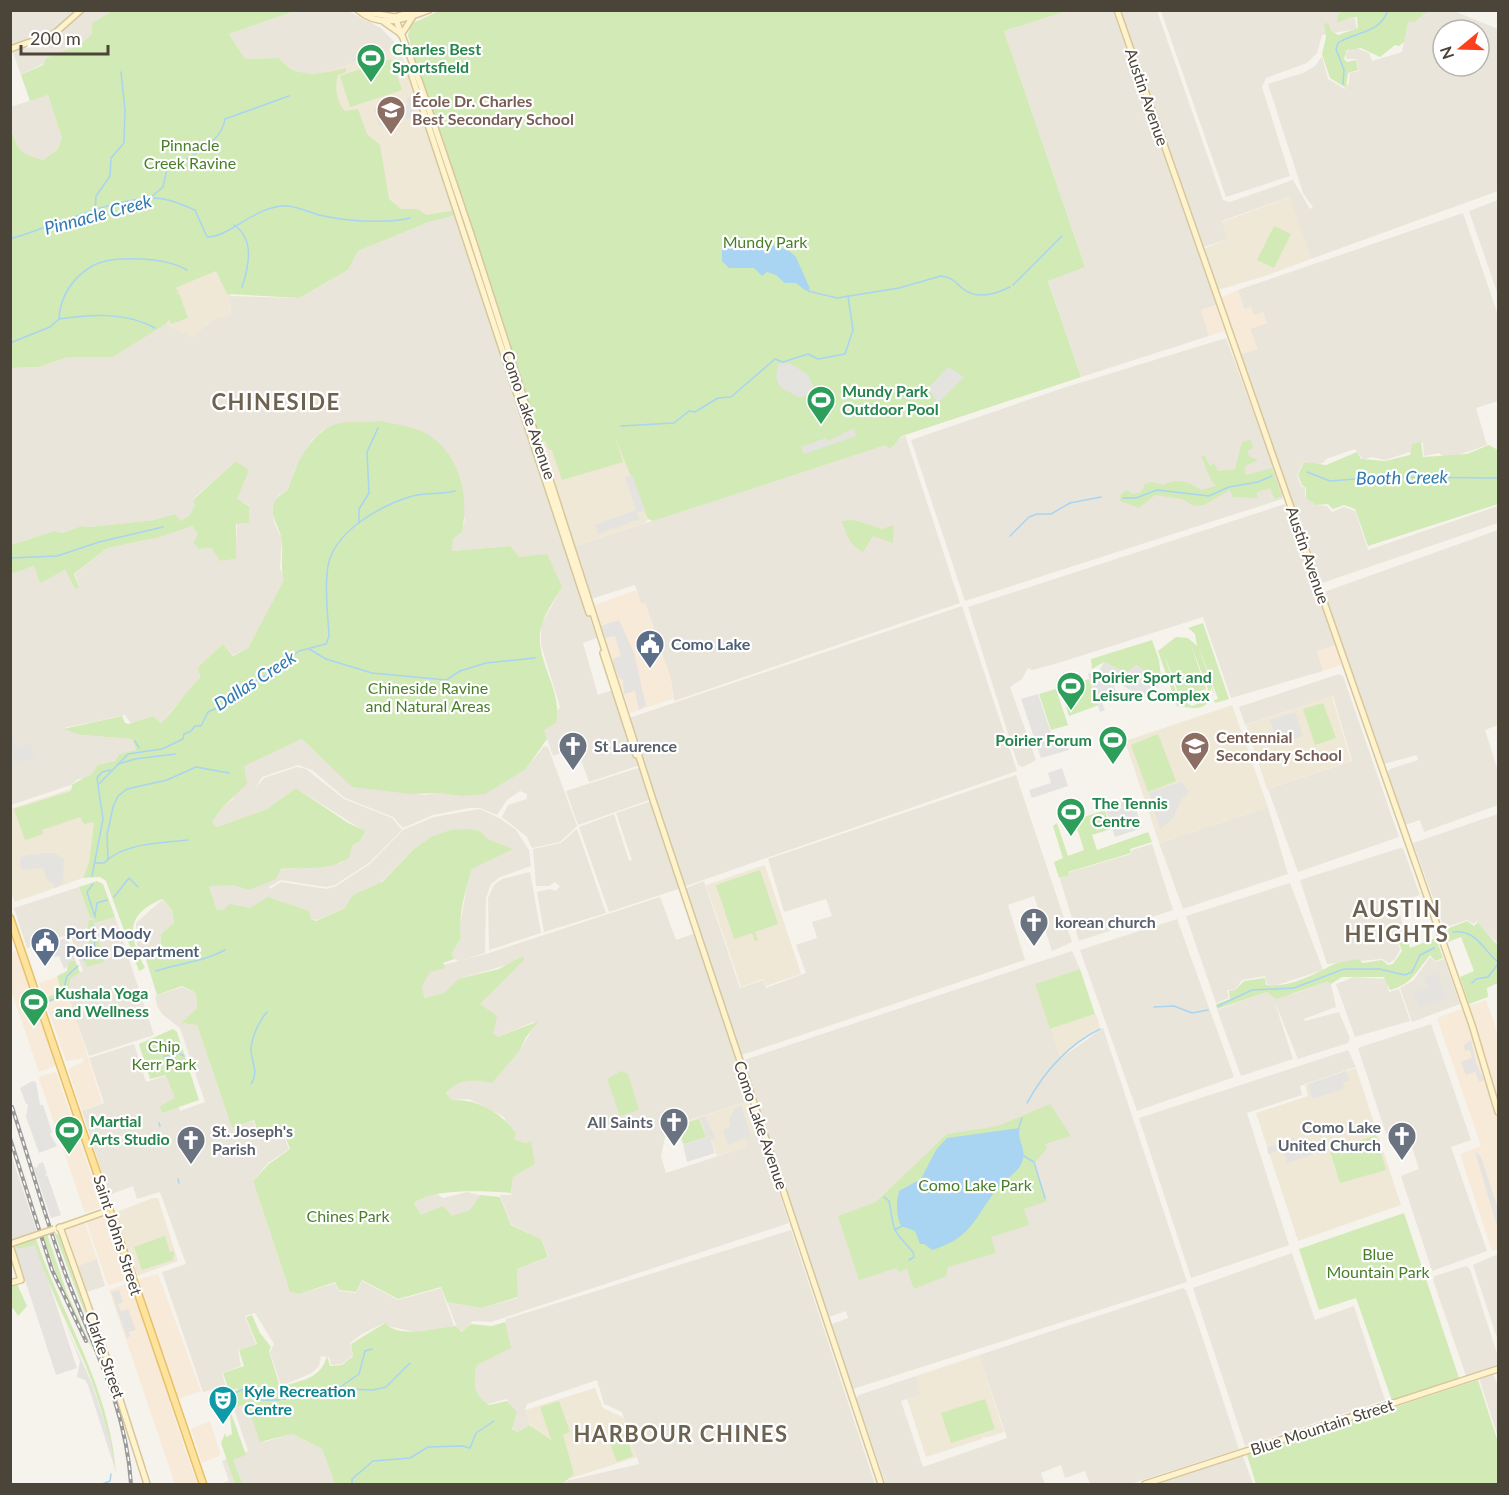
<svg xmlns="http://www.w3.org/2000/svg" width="1509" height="1495" font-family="Lato,sans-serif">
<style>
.residential{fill:#eae5da;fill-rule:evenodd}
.commercial{fill:#f7ead8}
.industrial{fill:#e6e2dd}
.education{fill:#efe8d6}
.green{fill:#d2eab5;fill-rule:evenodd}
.parking{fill:#e5e3e0}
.water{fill:#a9d4f2}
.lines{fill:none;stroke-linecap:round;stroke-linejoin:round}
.stream{stroke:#a9d4f2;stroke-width:1.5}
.secondary-casing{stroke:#d6c79b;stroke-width:8}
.primary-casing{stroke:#e6c16a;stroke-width:9}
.secondary{stroke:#fff3cd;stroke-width:5}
.primary{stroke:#ffe39c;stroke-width:6}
.rail-casing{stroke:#9a9a9a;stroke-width:4}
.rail{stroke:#fff;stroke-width:1.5;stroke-dasharray:4.5;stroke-linecap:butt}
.secondary-bridge-casing{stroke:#d6c79b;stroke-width:8;stroke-linecap:butt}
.secondary-bridge{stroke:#fff3cd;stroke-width:5}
.labels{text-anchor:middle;stroke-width:4.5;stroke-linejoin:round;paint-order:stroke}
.leisure-label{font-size:16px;font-weight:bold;fill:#27864d;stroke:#fff;text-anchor:start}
.street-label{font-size:16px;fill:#4b4439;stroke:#fff}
.education-label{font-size:16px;font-weight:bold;fill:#785e54;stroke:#fff;text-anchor:start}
.park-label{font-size:16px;fill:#4a7f2a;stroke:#fff}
.service-label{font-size:16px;font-weight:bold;fill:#4e5e75;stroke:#fff;text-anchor:start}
.worship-label{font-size:16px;font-weight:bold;fill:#5b616d;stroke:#fff;text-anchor:start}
.culture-label{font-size:16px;font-weight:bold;fill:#0d838f;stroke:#fff;text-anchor:start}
.water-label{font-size:18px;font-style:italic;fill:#2e7ab2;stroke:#fff}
.district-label{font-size:22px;font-weight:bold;letter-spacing:1.5px;fill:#6e6250;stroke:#fff}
</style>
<rect width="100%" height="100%" fill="#f6f3ec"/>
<g class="residential">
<polygon points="11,11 112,11 92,23 93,34 80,45 21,75 11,47"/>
<polygon points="295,11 348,11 381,28 399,47 326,73 301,73 285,65 279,58 245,59 229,34"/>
<polygon points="1064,11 1113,11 1216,305 1201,310 1209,336 1081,377 1048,280 1085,267 1004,31"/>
<path d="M1120 11H1157L1223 200 1230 202 1293 180 1310 209 1313 207 1303 193 1268 84 1303 73 1315 66 1322 56 1328 79 1345 89 1349 83 1350 73 1359 71 1356 59H1346V54L1351 46 1369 53 1372 61 1402 52 1408 18 1413 19 1428 11H1454L1498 29V191L1311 259 1289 197 1222 221 1228 239 1204 247ZM1443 30H1479V66H1443Z"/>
<polygon points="1161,11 1350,11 1355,19 1357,29 1322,35 1317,53 1307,63 1266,78 1262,87 1290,176 1226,197"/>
<polygon points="48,95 62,138 57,150 43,160 22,154 18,150 11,127 10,107"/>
<polygon points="1498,200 1498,295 1469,211"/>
<polygon points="1463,213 1498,315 1498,401 1476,408 1487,445 1447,459 1439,453 1424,456 1423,442 1410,452 1385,460 1371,457 1363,460 1355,449 1326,459 1323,463 1314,465 1304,461 1297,475 1301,486 1305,488 1305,497 1316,505 1327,506 1332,512 1344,507 1355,511 1368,550 1498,506 1498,523 1322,583 1240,355 1250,329 1266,323 1244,309 1238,290"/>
<polygon points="456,215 558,532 597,638 583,643 598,695 613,690 640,765 589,782 576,747 553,756 544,730 560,707 541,645 541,625 562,587 520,557 510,546 452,551 453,539 462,532 465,519 358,424 340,423 323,430 311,441 294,471 288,490 279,495 272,507 274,522 282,540 280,568 285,580 248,648 233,655 223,644 198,667 200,678 161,723 153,716 131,724 125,715 64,728 81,735 132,739 136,751 119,754 115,761 97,765 94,773 87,779 78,779 71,785 11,805 11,574 34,566 40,582 65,570 75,589 79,586 75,574 107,548 159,537 192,526 198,534 193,543 199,549 213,548 220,561 235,559 237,524 249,523 249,505 236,499 249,470 236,461 193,499 195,505 190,515 181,521 175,514 154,520 91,527 81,526 63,533 54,531 11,545 11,368 39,367 68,357 113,357 166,324 193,337 212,319 231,314 230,296 299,298 348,270 358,251 429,222"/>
<polygon points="1226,338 1284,496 1282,499 965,601 911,440 1063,388"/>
<polygon points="905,435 960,603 674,701 671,680 653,626 645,603 641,604 635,585 591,599 575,546 886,445 890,447"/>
<polygon points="1285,504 1336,645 1317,651 1323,671 1231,698 1203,617 1055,664 1032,670 1028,668 1022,679 1010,687 1036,760 1023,767 1018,765 968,607"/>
<polygon points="1498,530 1498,725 1485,730 1498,771 1498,805 1424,832 1420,820 1405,825 1387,773 1390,769 1418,760 1417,755 1384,764 1324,592"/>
<polygon points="962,606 1017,771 683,887 629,718"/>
<polygon points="1339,674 1343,676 1399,837 1298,872 1268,789 1352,761 1333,696 1245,725 1239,707"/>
<polygon points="302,739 352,786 425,795 437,793 462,796 481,793 526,769 544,746 548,747 577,826 560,842 532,848 527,837 502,817 508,805 527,799 527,794 520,791 507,800 497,815 480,808 469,808 433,815 403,828 393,817 345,798 312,770 298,765 262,777 255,789 264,778 297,767 306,769 344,799 392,818 402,830 369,863 335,885 326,887 281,880 269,887 270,889 281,882 327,889 336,886 370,864 403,830 434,817 480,809 499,818 516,830 529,850 531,866 500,877 491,884 486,898 485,953 459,961 454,959 452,953 461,938 460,925 467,886 472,869 512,849 488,839 480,831 470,829 414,849 376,887 349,906 317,920 284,913 217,910 209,885 232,885 249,890 276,878 280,870 341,863 349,857 352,846 360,841 366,832 296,788 267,809 217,827 212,822 222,808 233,799 243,766"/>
<polygon points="641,767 652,799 578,825 566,791"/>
<polygon points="1016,775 1072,942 1052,951 1034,896 1008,905 1025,960 739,1056 684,889 704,881 740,988 763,980 766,988 806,973 796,945 817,938 812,922 832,916 826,899 784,912 768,859"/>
<polygon points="652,801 681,888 609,912 579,827 614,814 629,861 632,860 616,813"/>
<polygon points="1268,807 1288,874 1183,909 1159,843"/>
<polygon points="1498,814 1498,944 1477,921 1474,924 1467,920 1444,928 1413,843"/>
<polygon points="577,829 606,913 544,932 537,892 550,889 556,891 560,886 555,882 549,886 536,886 533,849 561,843"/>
<polygon points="1152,844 1173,910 1079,941 1060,879 1070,872 1131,854 1132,850"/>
<polygon points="1400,848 1403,848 1420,895 1396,902 1407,938 1398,942 1400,950 1394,960 1389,963 1382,959 1327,964 1300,880"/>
<polygon points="530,872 541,933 489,950 488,898 494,885 502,879"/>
<polygon points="1290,883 1323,970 1274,986 1267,984 1265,976 1242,980 1234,991 1227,990 1229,998 1216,1003 1186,916"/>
<polygon points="79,887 90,918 93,918 95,923 115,917 154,1035 89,1056 69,1000 70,979 83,971 70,934 27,948 14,908"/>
<polygon points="660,897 676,940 696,933 749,1101 667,1127 661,1157 666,1173 746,1147 744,1137 759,1132 789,1223 491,1322 473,1321 464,1331 458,1330 447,1302 481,1308 518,1298 517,1269 549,1257 541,1239 511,1224 500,1195 511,1195 513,1177 535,1164 530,1141 527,1143 514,1139 504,1117 486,1107 469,1099 452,1100 446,1093 453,1086 506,1065 520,1050 536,1023 533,1022 498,1037 492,1035 480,1004 524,960 458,979 444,993 423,998 422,986 427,969 486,954"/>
<polygon points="162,900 172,910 174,923 161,934 159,950 143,956 137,945 136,923"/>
<polygon points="1177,919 1234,1077 1137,1111 1080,950"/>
<polygon points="1072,951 1080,969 1035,984 1061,1058 1103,1028 1187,1282 853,1389 832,1324 848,1318 846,1311 829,1317 744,1060"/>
<polygon points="1430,957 1435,962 1444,959 1460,1004 1412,1022 1400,988 1414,980"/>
<polygon points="1354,977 1386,979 1389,992 1399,989 1410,1021 1355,1037 1336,984"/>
<polygon points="1327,982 1331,984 1336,1007 1304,1019 1305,1021 1339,1012 1350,1038 1348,1043 1298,1059 1274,1000 1293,1059 1241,1076 1217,1010 1267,992 1293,994"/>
<polygon points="182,987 196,993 197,1008 181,1023 197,1025 232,1128 253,1121 259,1138 282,1132 289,1149 268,1163 253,1181 290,1292 299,1294 335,1283 339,1291 356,1293 362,1281 398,1300 441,1288 454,1326 415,1332 388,1326 384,1323 362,1334 350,1343 353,1355 342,1364 331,1365 329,1357 321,1356 319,1366 312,1373 281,1386 270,1352 274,1344 255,1313 245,1316 256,1344 238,1350 241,1366 222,1373 226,1387 203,1392 162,1272 186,1264 160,1192 137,1199 133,1186 109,1195 82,1111 104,1103 89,1058 134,1044 146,1082 168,1075 180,1111 205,1102 180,1028 163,1015 157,1006 155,996"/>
<polygon points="1431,1024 1471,1140 1451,1147 1487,1251 1432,1271 1401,1176 1419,1169 1406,1128 1386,1134 1358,1048"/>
<polygon points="1348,1050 1356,1067 1300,1086 1302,1095 1247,1113 1289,1245 1191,1278 1139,1118"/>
<polygon points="467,1192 480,1195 470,1210 454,1218 421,1215 414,1203 422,1197 437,1194 443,1198"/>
<polygon points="791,1230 875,1484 562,1484 566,1481 639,1464 622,1412 604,1404 597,1380 527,1404 525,1410 530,1424 518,1432 512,1428 517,1411 510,1407 507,1399 488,1404 480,1400 473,1379 477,1364 510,1348 505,1327 506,1319"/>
<polygon points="1292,1253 1315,1320 1354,1306 1385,1400 1245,1446 1193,1288"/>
<polygon points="1498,1254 1498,1341 1473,1265"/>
<polygon points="97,1259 105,1286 87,1292 77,1266"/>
<polygon points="1466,1266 1470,1269 1498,1357 1498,1365 1466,1376 1433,1280 1435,1276"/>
<polygon points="1183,1288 1186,1290 1201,1333 1239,1449 1130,1484 1090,1484 1085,1471 1065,1478 1061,1465 1041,1473 1045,1484 886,1484 856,1398 859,1395 916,1376 922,1394 901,1401 923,1467 1007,1438 979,1355"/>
<polygon points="1493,1374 1498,1386 1498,1437 1479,1378"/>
<polygon points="247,1404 264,1442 292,1434 322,1449 335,1484 219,1484 229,1481 222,1461 248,1451 234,1409"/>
<polygon points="1242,1454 1253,1484 1150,1484"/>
</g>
<g class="commercial">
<polygon points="1238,290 1244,309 1251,307 1254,315 1263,312 1267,323 1250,329 1258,349 1240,355 1221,302 1222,297"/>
<polygon points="1216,305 1224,331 1209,336 1201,310"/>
<polygon points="636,590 641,604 645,603 671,680 673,699 630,713 593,606"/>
<polygon points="1336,645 1341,665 1323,671 1317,651"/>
<polygon points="15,951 18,952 56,1063 54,1066 39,1072 11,990 10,953"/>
<polygon points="57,977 61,992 46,998 48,1003 69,996 102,1103 82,1111 68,1069 83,1062 83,1058 66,1061 39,983"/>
<polygon points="1486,1000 1498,1035 1498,1249 1492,1251 1460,1154 1481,1146 1437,1018"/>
<polygon points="56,1072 102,1207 85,1213 39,1079 40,1076"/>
<polygon points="105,1216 109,1218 128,1276 126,1280 110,1285 107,1283 87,1223"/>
<polygon points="85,1223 97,1259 77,1266 66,1230"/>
<polygon points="158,1274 201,1391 169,1402 197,1484 175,1484 109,1290 128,1283 133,1289 139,1287 139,1279"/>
<polygon points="210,1421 220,1453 219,1456 202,1463 191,1429"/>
</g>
<g class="industrial">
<polygon points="10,1151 37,1232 12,1240 10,1235"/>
<polygon points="34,1238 77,1368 56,1375 14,1246"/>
</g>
<g class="education">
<polygon points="399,47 454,211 399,230 338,129 319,74"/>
<polygon points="1290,197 1311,259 1265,276 1218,290 1203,249 1228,239 1222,222"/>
<polygon points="216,253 230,289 231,314 208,322 193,338 165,324 168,318 162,311 110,329"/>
<polygon points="615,419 648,519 645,523 575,546 540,443"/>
<polygon points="1332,696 1351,761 1267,789 1246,725"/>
<polygon points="1232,705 1268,807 1159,843 1125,741"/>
<polygon points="71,789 80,817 94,822 89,862 83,878 15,902 10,891 10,809"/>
<polygon points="765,865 801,974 766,986 763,979 741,987 706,885"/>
<polygon points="1096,1014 1100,1027 1061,1056 1050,1029"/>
<polygon points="1356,1068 1401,1205 1298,1241 1256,1113 1308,1096 1305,1085"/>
<polygon points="749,1101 759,1132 744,1137 747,1147 717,1156 710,1136 683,1145 676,1125"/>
<polygon points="153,1198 158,1198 178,1261 137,1276 116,1214 119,1211"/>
<polygon points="979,1355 1004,1432 985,1438 984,1436 982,1439 926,1457 907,1399 921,1394 916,1376"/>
<polygon points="595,1388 603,1408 624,1418 637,1457 553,1484 525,1410"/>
</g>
<g class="green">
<polygon points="441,10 1066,11 1004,31 1085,267 1048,281 1081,377 902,436 890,449 886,445 653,521 648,519 614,434 623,462 562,480 552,450 549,450 545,441 540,443 424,94 408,35 411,24"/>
<polygon points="1345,10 1428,10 1428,11 1414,22 1408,22 1404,42 1399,46 1395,45 1380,57 1361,48 1347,50 1344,59 1347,62 1356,60 1358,70 1348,73 1346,88 1330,78 1322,54 1326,37 1324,24 1328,23 1331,31 1338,35 1358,28 1357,17 1351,17 1337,23 1338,14"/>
<path d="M112 11H295L229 34 245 59 279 58C296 80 322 74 346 68V72L338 75C334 88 337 102 345 111L358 109 367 134 380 145 389 199 401 209H418L426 215 451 211 456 215 429 222 358 251 348 270 299 298 227 294 216 271 175 288 179 291 174 295 179 293 188 318 171 324 169 319 166 324 113 357H68L39 367 11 368 10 127C19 151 18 153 43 160L57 150 62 138 48 95 30 101 21 75 43 65 46 58 80 45 92 34V23Z"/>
<polygon points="391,59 402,90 350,107 340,76"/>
<polygon points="1274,226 1291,234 1274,268 1257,260"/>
<path d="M378 421C394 424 413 426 427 434 461 455 469 496 462 532L453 539 452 551 510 546 520 557 547 554 562 587C555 599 546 611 542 624 531 657 564 689 556 723L544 730 547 739 526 769 485 794 462 796 437 793 411 794 352 787 302 739 244 766 247 784 222 808 212 822 217 827 267 809 296 788 348 823 366 831 360 841 352 846 349 858C329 871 303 867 281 869L276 879 249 890 232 885 209 886 217 910H223L230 904 250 908 268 897 309 911 311 919 316 921 345 908 353 895 382 882 414 849 431 837 451 830 470 829 480 831 488 839 513 849 472 869C465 892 458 914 461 938L452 953 454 959 443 963 445 968 430 972 422 986 424 998 444 993 458 979 499 969 523 956 524 960 480 1004 497 1016 493 1034 498 1037 539 1021 526 1037 520 1050 492 1083C473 1079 460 1078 446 1093L452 1100C479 1099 500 1112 516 1133L514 1139 526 1143 531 1141 535 1164 513 1177 511 1193C485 1191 434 1188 414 1203L421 1215 443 1206 452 1216 470 1210 480 1195 500 1197 511 1225 541 1239 548 1257 517 1269 518 1297 481 1308 447 1302 441 1287 398 1299 362 1280 356 1292 339 1290 335 1282 299 1294 290 1292 253 1181 269 1164 290 1149 283 1131 259 1137 254 1120 232 1128 197 1025 181 1023 197 1008 196 993 182 986 157 995 145 956 160 950 161 934 174 923 172 910 162 899C124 915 129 936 145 968L139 971 106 881 100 877 83 878 89 862 94 822 84 824 80 817 42 830 43 834 25 840 14 809 71 791 72 785C82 777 92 779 97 765L115 761 119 754 136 750 132 739 81 735 63 729 122 716 125 723 129 724 153 716 161 723C176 709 185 692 200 678L198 667 223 644 233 656 248 648 284 580C280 566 283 556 282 542 279 520 259 507 288 490 296 463 311 430 340 423 351 421 366 423 378 421Z"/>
<path d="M1251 440 1253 448 1247 451 1250 457 1258 460 1244 467 1246 475 1272 468 1282 496 1275 499 1270 488 1257 492V498L1233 497 1230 490 1204 505 1194 506 1182 499 1155 495 1139 508 1120 501 1121 494 1127 490 1133 494 1141 492 1145 484 1152 482 1164 485C1177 477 1189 482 1201 490L1216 486 1210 478 1201 456H1205L1210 466 1214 463 1218 471 1235 469 1242 442Z"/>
<polygon points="1421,442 1423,457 1467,454 1489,445 1498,450 1498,504 1368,546 1355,509 1344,505 1333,509 1328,504 1316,505 1306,498 1306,488 1302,485 1298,475 1304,462 1326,465 1357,452 1361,459 1385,461 1410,455 1412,444"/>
<polygon points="236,461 249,470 237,499 249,506 249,523 236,524 236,559 220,561 212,548 199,549 193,543 198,534 192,526 160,537 107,548 74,574 79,587 75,589 65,570 40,583 34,566 11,574 11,545 54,531 63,533 81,526 91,527 154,520 175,514 181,521 190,515 195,505 193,500"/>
<path d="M854 520 882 529 894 525 893 543 873 536 863 552C849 544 847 536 842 521Z"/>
<path d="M1203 623 1229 699 1215 703 1214 700 1218 699 1198 645 1215 695 1211 687C1211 714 1194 708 1177 706L1158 651 1176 637 1188 638 1197 646 1195 634 1188 628ZM1191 645 1208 689 1203 702 1192 706 1178 698 1164 654 1180 698 1206 689Z"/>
<polygon points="1152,640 1159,660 1161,678 1157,679 1136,665 1126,673 1104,662 1092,669 1091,659"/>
<polygon points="1089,679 1099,705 1069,716 1060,688"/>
<polygon points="1056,689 1068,725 1051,730 1039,694"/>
<polygon points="1323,703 1336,738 1315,745 1303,709"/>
<polygon points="1158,734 1176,781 1148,792 1131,745"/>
<polygon points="1105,810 1111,829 1092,835 1097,850 1148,832 1152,842 1130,849 1131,853 1068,872 1069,875 1059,878 1054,862 1063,858 1053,826 1057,823 1068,856 1084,850 1074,819 1080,817 1082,821 1084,817"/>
<polygon points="760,870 778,924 755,932 758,940 755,941 752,933 734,939 716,885"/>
<polygon points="97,881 103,884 115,917 95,923 93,918 90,918 79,887"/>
<polygon points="89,920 93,920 104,962 87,967 81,950 90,945 87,934"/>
<polygon points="1467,921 1474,926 1478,922 1498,946 1498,983 1487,988 1488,997 1469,1004 1460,977 1474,971 1461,937 1448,942 1444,930"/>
<path d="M1406 936 1410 948 1436 938 1443 958 1435 961 1430 955C1418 970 1411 985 1390 990L1384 977H1342L1331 984 1327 982 1276 999 1267 992 1217 1009 1216 1004 1230 999 1229 991H1234L1244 981 1265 978 1266 985C1287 988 1312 976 1330 966 1337 962 1349 961 1358 959L1363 963 1382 960 1388 965 1393 964 1402 951 1397 938Z"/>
<polygon points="75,960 80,973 70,979 69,996 47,1003 46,998 61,991 57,976 67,971 68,962"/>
<polygon points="1080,969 1095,1014 1050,1029 1035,984"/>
<polygon points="173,1029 177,1032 199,1100 162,1113 160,1106 175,1098 166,1075 150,1079 139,1044"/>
<polygon points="621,1071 628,1074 639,1110 620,1116 607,1079"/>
<polygon points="1050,1104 1071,1136 1045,1144 1047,1148 1034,1164 1047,1201 1024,1209 1029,1225 991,1237 996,1253 948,1267 946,1276 914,1289 907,1269 899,1272 896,1268 859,1280 838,1216 876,1202 947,1134 998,1126"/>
<polygon points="699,1119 706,1137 684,1144 677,1126"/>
<polygon points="1376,1135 1386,1170 1340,1183 1330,1151"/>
<polygon points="1404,1213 1459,1378 1392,1401 1356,1298 1319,1310 1299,1249"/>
<polygon points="54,1232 59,1235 103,1361"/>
<polygon points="47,1234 67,1293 94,1352 65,1299 43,1236"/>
<polygon points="165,1236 170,1252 174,1251 173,1260 142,1270 134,1247"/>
<path d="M36 1239C63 1318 111 1390 116 1475 110 1437 100 1400 85 1364 67 1323 49 1287 35 1245L17 1249 16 1245Z"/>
<polygon points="17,1284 27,1306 18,1316 13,1308 11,1310 11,1286"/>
<path d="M252 1315 260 1333 271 1347 269 1351 280 1387C302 1380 321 1379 327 1356L330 1366 342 1365 353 1356 351 1344 385 1323C401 1340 436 1327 456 1326L462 1332 471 1324 492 1326 505 1322 511 1348 477 1365C472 1380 474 1396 489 1405L507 1401 517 1412 512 1429 518 1432 529 1425 551 1440 554 1438 551 1439 540 1407 559 1401 570 1432 563 1435 574 1474 562 1484H335L322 1449 292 1434 260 1442 247 1404 235 1408 230 1395 239 1388 229 1391 223 1373 244 1366 239 1350 257 1344 246 1317Z"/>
<polygon points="1478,1380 1498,1442 1498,1484 1256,1484 1247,1455"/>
<polygon points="985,1399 995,1429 951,1443 941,1413"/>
<polygon points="229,1407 246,1455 233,1460 242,1483 240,1484 235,1484 221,1443 225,1433 226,1437 232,1434"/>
<polygon points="625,1433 633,1456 617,1462 608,1438"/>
</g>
<g class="parking">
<polygon points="412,96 419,116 407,120 404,118 380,127 374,109 390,104 392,110 403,109 408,105 406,100"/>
<polygon points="778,364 791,364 808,375 813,385 810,393 800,398 780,387 776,377"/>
<polygon points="948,367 964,377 938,403 928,388"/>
<polygon points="854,428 856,436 804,454 801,447 826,438 828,441"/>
<polygon points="632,475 645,510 637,513 640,519 598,534 595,525 636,510 625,477"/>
<polygon points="619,620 634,653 646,706 639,710 635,691 624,694 623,680 619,678 613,663 614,658 621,656 615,636 606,638 601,626"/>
<polygon points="1104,662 1126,673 1136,665 1160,681 1156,691 1148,699 1117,683 1114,687 1119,698 1102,702 1105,710 1100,712 1088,674 1095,671 1097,679 1104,677 1098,673"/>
<polygon points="1038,694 1053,739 1063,736 1066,737 1068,744 1069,750 1041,758 1021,699"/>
<polygon points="1295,712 1303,736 1278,744 1270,720"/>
<polygon points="11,735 13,735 15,748 30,743 36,758 15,763 11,747"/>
<polygon points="1062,768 1068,786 1032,798 1029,790 1051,783 1048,773"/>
<polygon points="1181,782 1189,792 1181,800 1173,818 1160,829 1149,795 1150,792"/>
<polygon points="1132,796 1142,828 1115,837 1104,805"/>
<polygon points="43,853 54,853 64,859 63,881 58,887 55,888 53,883 47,881 43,868 23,870 20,867 20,859 24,856"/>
<polygon points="67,937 75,960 68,962 69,965 64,969 59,956 54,957 50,945"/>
<polygon points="1437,973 1446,998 1420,1007 1413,993 1428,988 1424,977"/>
<polygon points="1471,1040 1476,1063 1484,1080 1479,1082 1475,1072 1466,1075 1461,1062 1472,1058 1470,1050 1465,1051 1464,1045"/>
<polygon points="1346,1071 1350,1080 1344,1082 1343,1089 1313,1099 1308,1084"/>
<polygon points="32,1081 36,1082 40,1105 43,1105 52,1132 50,1134 57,1146 39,1153 26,1117 28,1104 26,1104 20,1088"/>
<polygon points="741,1105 751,1135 728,1145 723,1130 730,1126 729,1120 733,1111"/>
<polygon points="705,1116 715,1138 711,1140 715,1153 687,1162 683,1145 707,1137 700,1118"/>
<polygon points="1293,1138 1297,1145 1309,1141 1312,1155 1287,1163 1283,1149 1268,1154 1267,1148"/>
<polygon points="1475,1151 1481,1157 1498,1209 1498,1230"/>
<polygon points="43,1162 47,1174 45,1175 48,1177 61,1215 51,1218 33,1166 37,1168 38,1164"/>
<polygon points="119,1290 123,1302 118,1304 121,1311 128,1309 136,1330 129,1332 130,1336 127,1338 111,1292"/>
<polygon points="65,1323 93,1386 110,1439 115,1469 88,1385 85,1380 77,1377 80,1361"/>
</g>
<g class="water">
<polygon points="744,237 788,250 796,257 810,289 806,291 796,283 785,283 776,275 767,272 762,276 754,268 729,268 722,261 722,244 728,240"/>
<path d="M1020 1128C1016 1138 1026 1148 1023 1159 1020 1173 1005 1178 997 1189 974 1218 972 1238 932 1250L924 1244H920L915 1231 901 1226C896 1215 896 1203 899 1191L921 1179 936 1150 947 1138Z"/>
</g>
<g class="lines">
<g class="stream">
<path d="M1343 84 1344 70 1336 49 1338 43C1356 31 1380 34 1388 10"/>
<path d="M150 198 163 187 168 164 175 160 184 161C201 150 222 140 225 119L289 96"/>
<polyline points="95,211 96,196 110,176 111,158 124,143 125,110 121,72"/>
<path d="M234 225C255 239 249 266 242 287"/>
<path d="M10 239C52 227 108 200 150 198 166 197 181 204 195 210L207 237C231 237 256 204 288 206 298 207 309 212 319 215 344 221 386 224 410 218"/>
<polyline points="1013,285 1062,236"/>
<path d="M808 291 837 298 899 288 941 276C952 277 955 282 962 288 976 300 996 294 1010 287"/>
<path d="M59 319C91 314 126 312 155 328"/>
<path d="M10 343 50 327 59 319C60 297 72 278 92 266 113 254 168 258 187 270"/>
<polyline points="621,426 674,423 689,411 695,412 718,398 731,397 775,359 783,362 808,354 818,359 845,354 853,330 848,296"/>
<polyline points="1307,472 1330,481 1380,477 1498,478"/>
<polyline points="1123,498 1136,498 1157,490 1209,496 1229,487 1258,482 1272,476"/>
<polyline points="359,523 359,509 369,493 367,452 378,428"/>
<polyline points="1010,536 1029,517 1037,514 1051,514 1070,503 1101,497"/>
<polyline points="10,558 57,556 99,542 163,527"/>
<polyline points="309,649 326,659 372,673 446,680 460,671 486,663 535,658"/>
<polyline points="135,741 139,748"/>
<polyline points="118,764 135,759 175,754"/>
<path d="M99 784 128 754 162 749 183 739 184 734 191 731 195 726H201L208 712 230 702 240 689 276 670 299 651 326 644 329 636C328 614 324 588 328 566 334 532 378 507 409 497 424 492 440 495 455 491"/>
<polyline points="108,859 107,835 113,807 118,796 127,789 167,780 196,767 229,773"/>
<path d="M95 863H104C123 843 161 843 188 840"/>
<polyline points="92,876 103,819 97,778 102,772 110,770"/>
<polyline points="93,884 87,892 95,917"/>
<polyline points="114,897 129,878 138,887"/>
<polyline points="95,915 97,903 107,900"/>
<path d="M1453 932C1476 929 1483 950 1498 962"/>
<polyline points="84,960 95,947 93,926"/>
<path d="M156 971C180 963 203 962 225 950"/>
<polyline points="1472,983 1476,979 1488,977 1498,964"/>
<polyline points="62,996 67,976 78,966"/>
<polyline points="48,1001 69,994"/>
<polyline points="1218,1006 1252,990 1294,988 1344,969 1379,969 1405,975 1412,972 1420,955 1434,948"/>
<polyline points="1154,1007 1174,1006 1192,1013 1208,1010"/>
<polyline points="164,1056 171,1056 176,1052 184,1056"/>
<path d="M251 1084C259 1070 252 1065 251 1051 251 1038 259 1021 267 1012"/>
<path d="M1027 1103C1044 1072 1068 1045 1100 1029"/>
<polyline points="159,1123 160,1126"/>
<polyline points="1019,1127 1022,1118"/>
<polyline points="1024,1156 1034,1162 1045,1198"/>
<polyline points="178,1179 179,1183"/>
<path d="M884 1197 889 1201C895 1233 890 1227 913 1252L914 1257 909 1260"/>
<polyline points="895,1230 902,1226"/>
<polyline points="1339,1268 1343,1267"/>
<polyline points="336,1390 359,1374 365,1351 372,1349"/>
<polyline points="235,1393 246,1388 262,1400 277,1400 348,1389 373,1390 386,1387 410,1363"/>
<polyline points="95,1484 101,1484"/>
<polyline points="102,1484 110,1481 111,1474"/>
<polyline points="352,1484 352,1479 373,1461 410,1458 428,1447 462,1446 470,1448 476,1433 494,1421"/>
</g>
<g class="secondary-casing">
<g id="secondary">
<path d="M358 10C380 29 406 19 429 10"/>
<polyline points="1117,10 1472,1025 1498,1112"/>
<polyline points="360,11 395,17 416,10"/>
<polyline points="395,17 420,83 471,234 653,800 881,1484"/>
<polyline points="384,22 401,34"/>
<polyline points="401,35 412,18"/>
<polyline points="10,49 55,33 81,10"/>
<polyline points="412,68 411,73 589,613"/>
<polyline points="603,653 636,755"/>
<polyline points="60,1227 108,1362 147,1484"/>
<polyline points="59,1228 110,1210"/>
<polyline points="10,1245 21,1280 10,1283"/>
<polyline points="1145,1484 1498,1369"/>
</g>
</g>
<g class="primary-casing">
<polyline id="primary" points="10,918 203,1484"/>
</g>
<use href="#secondary" class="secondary"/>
<use href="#primary" class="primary"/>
<g class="rail-casing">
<g id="rail">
<path d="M12 1107C31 1165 47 1224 68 1281 95 1351 126 1408 131 1484"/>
<polyline points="10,1138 52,1270 86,1341"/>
</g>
</g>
<use href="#rail" class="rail"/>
<g class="secondary-bridge-casing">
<polyline id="secondary-bridge" points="10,1244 54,1229"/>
</g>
<use href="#secondary-bridge" class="secondary-bridge"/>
</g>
<defs>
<g id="stadium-pin" transform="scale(1.5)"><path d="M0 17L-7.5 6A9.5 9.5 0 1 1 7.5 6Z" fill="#2e9e5b" stroke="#fff"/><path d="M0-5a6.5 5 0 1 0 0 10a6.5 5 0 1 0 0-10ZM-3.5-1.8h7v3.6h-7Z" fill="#fff"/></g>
<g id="school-pin" transform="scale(1.5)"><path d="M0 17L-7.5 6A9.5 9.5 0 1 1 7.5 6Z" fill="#8d6e63" stroke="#fff"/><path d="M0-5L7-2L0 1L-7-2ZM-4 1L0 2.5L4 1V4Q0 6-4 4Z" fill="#fff"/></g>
<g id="civic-pin" transform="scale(1.5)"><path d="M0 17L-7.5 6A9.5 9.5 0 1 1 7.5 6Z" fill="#5c6f8a" stroke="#fff"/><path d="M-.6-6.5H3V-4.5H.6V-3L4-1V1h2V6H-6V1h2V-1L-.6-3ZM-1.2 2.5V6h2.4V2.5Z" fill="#fff"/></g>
<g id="church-pin" transform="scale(1.5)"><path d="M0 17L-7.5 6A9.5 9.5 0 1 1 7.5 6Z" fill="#6b7280" stroke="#fff"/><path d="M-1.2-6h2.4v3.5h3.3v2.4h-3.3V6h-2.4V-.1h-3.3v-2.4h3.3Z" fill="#fff"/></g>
<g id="theatre-pin" transform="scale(1.5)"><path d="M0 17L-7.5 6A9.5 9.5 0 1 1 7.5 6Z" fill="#0f9aa8" stroke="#fff"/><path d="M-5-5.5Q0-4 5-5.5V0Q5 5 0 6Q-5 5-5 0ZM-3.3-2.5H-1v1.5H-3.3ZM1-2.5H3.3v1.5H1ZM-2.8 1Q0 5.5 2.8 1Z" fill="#fff"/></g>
</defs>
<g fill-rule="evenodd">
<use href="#stadium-pin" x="371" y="58"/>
<use href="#school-pin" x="391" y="110"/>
<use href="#stadium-pin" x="821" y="400"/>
<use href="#civic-pin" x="650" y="644"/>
<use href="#stadium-pin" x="1071" y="686"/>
<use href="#stadium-pin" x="1113" y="740"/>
<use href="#church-pin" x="573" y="746"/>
<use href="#school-pin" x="1195" y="746"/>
<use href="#stadium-pin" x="1071" y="812"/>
<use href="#church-pin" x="1034" y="922"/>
<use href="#civic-pin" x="45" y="942"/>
<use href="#stadium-pin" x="34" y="1002"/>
<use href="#church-pin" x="674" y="1122"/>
<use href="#stadium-pin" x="69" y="1130"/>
<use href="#church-pin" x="1402" y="1136"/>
<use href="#church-pin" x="191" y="1140"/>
<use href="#theatre-pin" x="223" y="1400"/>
</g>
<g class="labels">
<g class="leisure-label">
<text x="392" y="55">Charles Best<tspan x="392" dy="18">Sportsfield</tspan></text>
<text x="842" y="397">Mundy Park<tspan x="842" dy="18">Outdoor Pool</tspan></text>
<text x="1092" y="683">Poirier Sport and<tspan x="1092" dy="18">Leisure Complex</tspan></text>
<text x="1092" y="746" text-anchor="end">Poirier Forum</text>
<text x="1092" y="809">The Tennis<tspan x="1092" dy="18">Centre</tspan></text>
<text x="55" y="999">Kushala Yoga<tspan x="55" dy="18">and Wellness</tspan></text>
<text x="90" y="1127">Martial<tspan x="90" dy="18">Arts Studio</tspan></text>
</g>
<g class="street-label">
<text transform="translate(1147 97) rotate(71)" y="6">Austin Avenue</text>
<text transform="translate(529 415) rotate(71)" y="6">Como Lake Avenue</text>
<text transform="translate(1308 555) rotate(71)" y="6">Austin Avenue</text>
<text transform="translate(761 1125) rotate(71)" y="6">Como Lake Avenue</text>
<text transform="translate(118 1235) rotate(72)" y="6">Saint Johns Street</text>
<text transform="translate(105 1355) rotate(71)" y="6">Clarke Street</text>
<text transform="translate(1322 1427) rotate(-18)" y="6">Blue Mountain Street</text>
</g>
<g class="education-label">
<text x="412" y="107">École Dr. Charles<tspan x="412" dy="18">Best Secondary School</tspan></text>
<text x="1216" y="743">Centennial<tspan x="1216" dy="18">Secondary School</tspan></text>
</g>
<g class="park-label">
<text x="190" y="151">Pinnacle<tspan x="190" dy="18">Creek Ravine</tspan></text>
<text x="765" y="248">Mundy Park</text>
<text x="428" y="694">Chineside Ravine<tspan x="428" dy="18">and Natural Areas</tspan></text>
<text x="164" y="1052">Chip<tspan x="164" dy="18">Kerr Park</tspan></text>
<text x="975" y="1191">Como Lake Park</text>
<text x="348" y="1222">Chines Park</text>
<text x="1378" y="1260">Blue<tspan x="1378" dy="18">Mountain Park</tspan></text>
</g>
<g class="service-label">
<text x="671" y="650">Como Lake</text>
<text x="66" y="939">Port Moody<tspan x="66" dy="18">Police Department</tspan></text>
</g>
<g class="worship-label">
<text x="594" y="752">St Laurence</text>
<text x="1055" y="928">korean church</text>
<text x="653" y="1128" text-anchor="end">All Saints</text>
<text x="1381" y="1133" text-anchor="end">Como Lake<tspan x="1381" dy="18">United Church</tspan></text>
<text x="212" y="1137">St. Joseph's<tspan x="212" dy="18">Parish</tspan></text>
</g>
<g class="culture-label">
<text x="244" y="1397">Kyle Recreation<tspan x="244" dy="18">Centre</tspan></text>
</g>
<g class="water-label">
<text transform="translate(98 215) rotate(-15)" y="6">Pinnacle Creek</text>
<text transform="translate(1402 478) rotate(-1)" y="6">Booth Creek</text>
<text transform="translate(255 681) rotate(-33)" y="6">Dallas Creek</text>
</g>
<g class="district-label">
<text x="276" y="410">CHINESIDE</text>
<text x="1397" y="917">AUSTIN<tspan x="1397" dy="25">HEIGHTS</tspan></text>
<text x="681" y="1442">HARBOUR CHINES</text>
</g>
</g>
<rect width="1509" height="1495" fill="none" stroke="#4b4439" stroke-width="24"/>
<g transform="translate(1461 48) rotate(251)"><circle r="28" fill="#ffffff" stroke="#b7b4b0" stroke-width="1.5"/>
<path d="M0-4.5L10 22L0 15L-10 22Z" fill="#fc3f1d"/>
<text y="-9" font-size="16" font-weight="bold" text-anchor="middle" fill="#4b4439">N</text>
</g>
<path d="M21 45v9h87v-9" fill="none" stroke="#4b4439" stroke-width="3"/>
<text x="30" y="45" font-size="18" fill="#4b4439" stroke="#ffffff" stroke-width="4.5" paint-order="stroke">200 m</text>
</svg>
